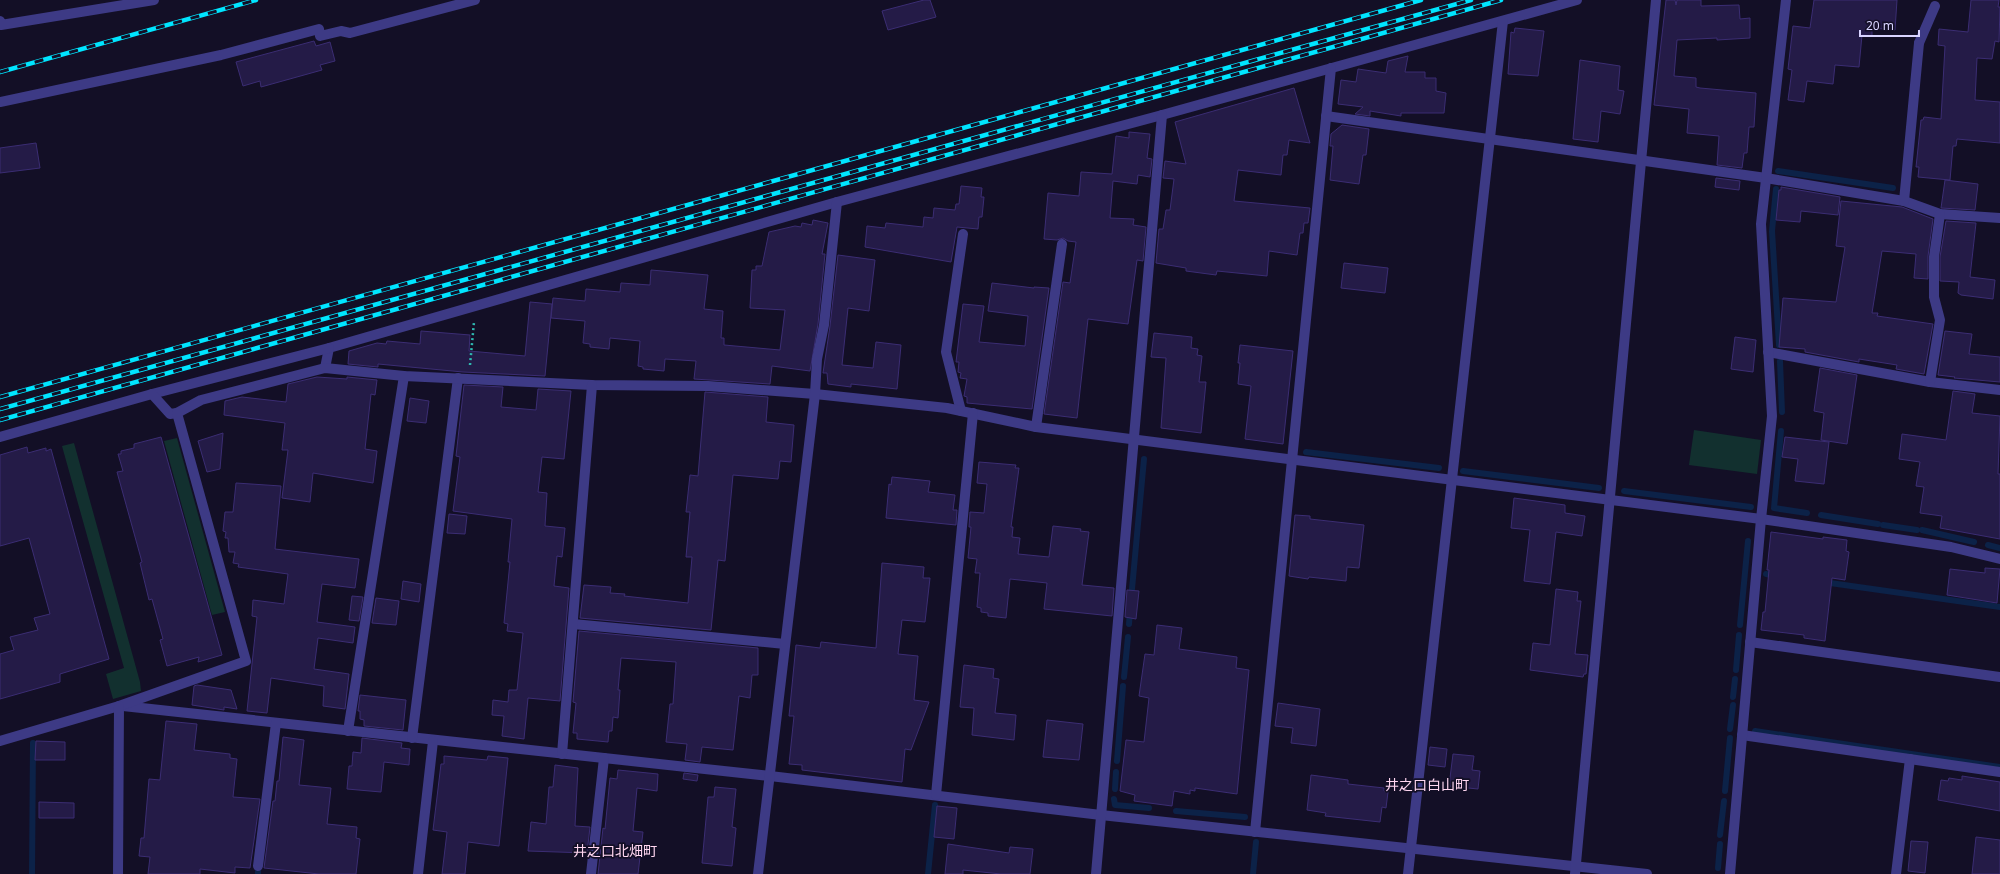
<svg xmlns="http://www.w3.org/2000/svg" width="2000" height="874" font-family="'Noto Sans','Noto Sans JP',sans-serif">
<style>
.green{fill:#12302f}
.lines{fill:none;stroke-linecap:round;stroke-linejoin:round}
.stream{stroke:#0c2248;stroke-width:6}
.building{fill:#241b47;stroke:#3b2d73}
.path{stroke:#2fb8b0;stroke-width:2.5;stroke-dasharray:2 3;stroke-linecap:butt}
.service{stroke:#3d3a85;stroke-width:10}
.minor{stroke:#3d3a85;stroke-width:10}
.rail-casing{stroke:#00e5ff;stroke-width:4.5}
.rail{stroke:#130f26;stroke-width:3;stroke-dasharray:9;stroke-linecap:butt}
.labels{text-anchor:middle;stroke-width:3.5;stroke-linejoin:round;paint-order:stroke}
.quarter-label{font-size:14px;fill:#ffd6f0;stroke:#130f26}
</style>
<rect width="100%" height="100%" fill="#130f26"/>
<g class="green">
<polygon points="1694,430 1761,440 1757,474 1689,465"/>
<polygon points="177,438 225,612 212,615 164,441"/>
<polygon points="74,443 140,682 141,691 113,699 106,674 124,668 62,446"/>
</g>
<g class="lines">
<g class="stream">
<polyline points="1778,171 1893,188"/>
<polyline points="1776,189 1772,231 1779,345"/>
<polyline points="1780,361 1782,412"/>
<polyline points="1781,431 1774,508 1807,513"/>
<polyline points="1306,452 1439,468"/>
<polyline points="1463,471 1599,488"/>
<polyline points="1624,491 1751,507"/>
<polyline points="1821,515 1878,524"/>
<polyline points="1883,525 1917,530"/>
<polyline points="1922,530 1974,542"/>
<polyline points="1988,545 2000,548"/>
<polyline points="1766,574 1777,576"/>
<polyline points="1823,582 2000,607"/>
<polyline points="1132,589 1144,459"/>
<polyline points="1129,624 1130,611"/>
<polyline points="1740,625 1748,541"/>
<polyline points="1736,670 1739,635"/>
<polyline points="1124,677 1128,637"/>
<polyline points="1733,697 1735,679"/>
<polyline points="1730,729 1733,705"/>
<polyline points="1755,731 2000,767"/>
<polyline points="1117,761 1123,686"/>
<polyline points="1115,789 1116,772"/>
<polyline points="1725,791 1730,738"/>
<polyline points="1114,799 1115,805 1149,808"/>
<polyline points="1176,811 1245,817"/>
<polyline points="1720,835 1724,801"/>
<polyline points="1718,868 1720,844"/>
<polyline points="32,874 33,743"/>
<polyline points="258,874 258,871"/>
<polyline points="928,874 935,805"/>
<polyline points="1253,874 1256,842"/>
</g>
</g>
<g class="building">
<polygon points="924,0 930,0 936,17 888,30 882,11"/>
<polygon points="1666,0 1675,0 1676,5 1677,0 1701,0 1701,6 1739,5 1740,19 1750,18 1750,38 1717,40 1717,38 1677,40 1674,76 1696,78 1696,87 1700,88 1756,93 1754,127 1749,127 1747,153 1744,153 1742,168 1717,165 1719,136 1687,133 1689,109 1654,105"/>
<polygon points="1814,0 1897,0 1895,30 1872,28 1872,36 1862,35 1859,67 1835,65 1833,84 1807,81 1804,102 1788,100 1792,70 1788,69 1793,26 1810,28"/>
<polygon points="1971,0 1999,0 1998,7 2000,7 1999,42 1995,41 1992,59 1977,58 1975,100 2000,102 2000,143 1957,139 1956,146 1953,146 1950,180 1918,177 1919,167 1916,167 1921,120 1923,120 1924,117 1941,119 1945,46 1938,45 1939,29 1968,32"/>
<polygon points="1515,28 1544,31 1538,76 1508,74 1511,32 1514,33"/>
<polygon points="314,41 316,46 330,42 335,61 320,65 322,70 261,87 260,81 243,86 236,62"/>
<polygon points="1408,56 1405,72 1425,72 1425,78 1436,78 1436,91 1446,93 1444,113 1401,113 1401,116 1370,111 1370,116 1355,114 1363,107 1338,104 1341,80 1356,82 1358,69 1386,73 1388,61"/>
<polygon points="1580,60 1620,66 1618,90 1624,91 1620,114 1601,111 1598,142 1573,139"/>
<polygon points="1294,88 1310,143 1289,140 1287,155 1283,155 1281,175 1238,170 1234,201 1310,208 1308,223 1304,223 1303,233 1300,233 1297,255 1269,251 1267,276 1217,271 1216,275 1186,271 1186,268 1156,263 1159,229 1163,229 1166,210 1170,210 1174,179 1163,178 1165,161 1186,164 1175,122"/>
<polygon points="1342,125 1369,129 1366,155 1363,155 1359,184 1330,180 1333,146 1330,146 1331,134"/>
<polygon points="1129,132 1150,134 1147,158 1152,159 1150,177 1138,175 1137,184 1113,181 1110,218 1134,219 1133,225 1146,227 1143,261 1137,260 1128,324 1088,319 1077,418 1044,414 1063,282 1070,283 1076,242 1068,241 1063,238 1057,240 1044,239 1048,193 1079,196 1081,172 1112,174 1116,136 1129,138"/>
<polygon points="36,143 40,168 0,173 0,148"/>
<polygon points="1716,178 1740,181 1739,190 1715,187"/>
<polygon points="1945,180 1978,184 1975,210 1941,208"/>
<polygon points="961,186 982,188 981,197 984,197 982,217 979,217 978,229 957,227 951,262 865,247 867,226 885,228 886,223 923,227 924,217 933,218 934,208 955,210 956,204 959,204"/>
<polygon points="1781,187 1840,197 1838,215 1801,211 1800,222 1776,220 1779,190 1781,190"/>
<polygon points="1841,201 1902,207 1933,219 1928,256 1928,279 1914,278 1916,254 1882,251 1872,313 1878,313 1877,316 1933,324 1924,374 1896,369 1897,365 1859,359 1859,362 1805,352 1805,349 1779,347 1783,298 1836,302 1845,247 1836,246"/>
<polygon points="813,220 828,223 822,254 825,254 818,324 810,371 772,366 770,384 694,379 696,361 665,359 664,371 643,369 643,367 638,366 640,341 610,338 609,349 590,347 590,344 583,343 585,321 551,318 553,298 585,301 586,289 620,292 621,283 650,285 651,270 708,275 704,309 723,311 721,338 724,338 724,345 780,350 785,310 750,308 752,270 756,270 756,266 762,266 769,232 795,226 801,227 802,223 812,225"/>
<polygon points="1946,221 1976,223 1970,277 1995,280 1993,299 1961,295 1958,293 1959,282 1940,281 1940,257"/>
<polygon points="838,255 875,260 869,311 848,308 842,365 873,368 876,342 901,345 897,389 851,384 851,387 828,384 827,373 823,373 830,326"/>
<polygon points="1344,263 1388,268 1385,293 1341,288"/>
<polygon points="992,283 1034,288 1034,287 1049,288 1032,409 967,403 967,397 964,396 967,379 960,378 961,373 958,372 959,362 956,362 963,304 984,306 979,342 1025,346 1028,316 988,311"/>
<polygon points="530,302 552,304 545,376 463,372 378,364 378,367 348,364 349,351 377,343 386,344 387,341 420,344 421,331 470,335 469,351 525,356"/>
<polygon points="1945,331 1972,334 1969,354 2000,357 2000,382 1954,378 1955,377 1938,375"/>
<polygon points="1154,333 1192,337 1191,348 1198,349 1197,355 1202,356 1199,382 1206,382 1201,433 1161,428 1166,358 1151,357"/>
<polygon points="1735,337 1756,340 1753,372 1731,369"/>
<polygon points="1240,345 1293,351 1283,444 1245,439 1251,386 1238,384 1240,363 1238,363"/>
<polygon points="1820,368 1857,375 1847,444 1821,440 1824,413 1814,411"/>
<polygon points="317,377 347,379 347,377 377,380 375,395 371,394 365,449 377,451 373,483 313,473 310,502 282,498 288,450 282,450 285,423 224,415 225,401 242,397 286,402 288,384"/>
<polygon points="464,385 503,387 501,407 536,410 538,389 571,391 564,459 542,457 538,492 547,493 545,526 565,528 562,557 557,556 554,586 569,588 560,701 528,698 524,739 502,736 504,716 492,715 493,700 508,702 509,690 517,690 523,633 507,631 508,624 504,623 510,562 508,562 512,519 453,511 460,457 456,456"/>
<polygon points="1953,391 1975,394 1972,413 2000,416 1998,474 2000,474 2000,539 1940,528 1942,516 1920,513 1924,487 1916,486 1920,462 1899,459 1902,434 1946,440"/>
<polygon points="705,392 768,397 766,422 794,425 791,462 780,461 778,479 733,475 725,561 718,560 711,630 580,618 584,585 611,587 610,593 625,594 624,596 688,603 692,557 686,557 690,512 686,512 690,475 698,476"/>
<polygon points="410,398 429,401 426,423 407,421"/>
<polygon points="223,433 220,469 207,472 198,441"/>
<polygon points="161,437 222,655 198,662 199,657 167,666 160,640 163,639 152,599 149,600 140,563 142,562 117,472 123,471 118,454 121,454 121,451 134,448 134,444"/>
<polygon points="1785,437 1829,442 1824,484 1795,481 1798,459 1782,457"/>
<polygon points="27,447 28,453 46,448 46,451 51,449 109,659 60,674 60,682 0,699 0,654 14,650 10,637 38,630 34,618 50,614 29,538 0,546 0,455"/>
<polygon points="979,462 1016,465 1015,468 1019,468 1011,527 1013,527 1012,537 1020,538 1018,554 1049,557 1053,526 1081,529 1080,531 1089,532 1082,585 1114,588 1112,616 1044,609 1047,583 1010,579 1006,618 988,616 988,613 981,612 981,608 977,607 980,573 975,573 977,559 968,558 971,527 969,527 970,512 984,513 987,484 977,483"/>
<polygon points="892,477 930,481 928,492 955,495 953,510 957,510 956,525 886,518 889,484 891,485"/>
<polygon points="236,483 281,486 275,549 359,559 355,588 322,584 317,622 355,627 353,643 318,638 314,669 349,674 345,709 323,706 324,686 271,678 267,713 247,711 257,617 252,616 253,600 284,604 288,574 238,567 239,564 233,563 235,552 229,552 228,538 225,538 226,532 223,531 225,512 233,512"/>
<polygon points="1514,498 1565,505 1565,513 1585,516 1582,536 1556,532 1550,584 1524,581 1530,530 1511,528"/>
<polygon points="449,514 467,516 465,534 447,533"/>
<polygon points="1295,515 1310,516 1310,519 1364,525 1359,568 1347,567 1346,581 1309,577 1308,579 1289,576"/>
<polygon points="1771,532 1823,539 1823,537 1847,540 1846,551 1849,552 1845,580 1832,578 1825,641 1804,638 1804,635 1761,630 1763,612 1765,612 1769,570 1767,570"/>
<polygon points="882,563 924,567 923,578 930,578 925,622 902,620 898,654 918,656 914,700 929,702 911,750 905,749 902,782 802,770 802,765 789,764 794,716 789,716 796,645 820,648 821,642 876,648"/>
<polygon points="1985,568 2000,569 1997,603 1947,595 1950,569 1985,573"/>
<polygon points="403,581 421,584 419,602 401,599"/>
<polygon points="1556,589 1578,592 1577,601 1581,601 1575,654 1588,655 1586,674 1584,674 1583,677 1530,670 1533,643 1550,645"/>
<polygon points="1127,590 1139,591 1136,619 1125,617"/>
<polygon points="352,596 363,597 359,621 349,620"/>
<polygon points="376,598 399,601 396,625 372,623"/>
<polygon points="1157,625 1182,628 1179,649 1237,657 1236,668 1249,670 1237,794 1195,788 1195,791 1190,790 1190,794 1174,791 1172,806 1134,801 1135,795 1120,791 1126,740 1144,742 1149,698 1139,696 1145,654 1154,655"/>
<polygon points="579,631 758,648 758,675 752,675 750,698 739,696 733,750 702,747 700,762 685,760 687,744 666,742 670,704 673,704 676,662 621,658 618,690 620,690 618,718 613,717 612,731 609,731 608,742 577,739 577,733 573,733 576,703 573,702"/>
<polygon points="964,665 994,669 993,678 999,679 995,713 1016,715 1014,740 972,735 974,708 960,707"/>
<polygon points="197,685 231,690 237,709 224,707 224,710 192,705 194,686"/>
<polygon points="360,695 406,700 403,730 364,726 364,720 360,719 360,711 358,711"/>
<polygon points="1278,703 1320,709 1316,746 1291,743 1293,728 1275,726"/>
<polygon points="1047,720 1083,724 1079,760 1043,757"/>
<polygon points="166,721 197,724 194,750 230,754 230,758 237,759 233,797 260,799 250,868 235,867 235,873 200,869 200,874 148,874 150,857 139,856 141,838 144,838 149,779 160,780"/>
<polygon points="283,737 304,740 299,785 331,788 327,824 357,827 356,838 360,839 356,874 319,874 264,868 273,801 275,801 277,781 279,781"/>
<polygon points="362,738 402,743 401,748 410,749 409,765 384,762 381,792 347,789 349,766 352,766 353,752 361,753"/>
<polygon points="36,741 65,742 65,760 35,760"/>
<polygon points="1430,747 1447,749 1445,767 1428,765"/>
<polygon points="1453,754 1474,756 1472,770 1480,771 1478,789 1449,786"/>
<polygon points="444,756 487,760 488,756 508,758 499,846 468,842 465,874 442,874 447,832 433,830 441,764 444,764"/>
<polygon points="555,765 578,768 575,826 590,827 587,853 528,851 531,822 546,824 549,787 553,787"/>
<polygon points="618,770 658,774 657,791 637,788 633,831 643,832 638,874 598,874 603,828 605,829 610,778 617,779"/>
<polygon points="684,773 698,775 697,781 683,779"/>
<polygon points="1311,775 1348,780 1348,784 1384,788 1384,791 1388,792 1386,808 1382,807 1380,822 1325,816 1326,813 1307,810"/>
<polygon points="1962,776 2000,782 2000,811 1938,800 1941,780 1948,781 1949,778 1962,780"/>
<polygon points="715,787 736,789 732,827 736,828 732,866 702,863 708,797 714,797"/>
<polygon points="39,802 74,803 74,818 39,818"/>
<polygon points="937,806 957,808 954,839 934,837"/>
<polygon points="1976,837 2000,840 2000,874 1972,874"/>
<polygon points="1911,841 1928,842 1925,873 1908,871"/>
<polygon points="948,844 1009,853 1010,847 1033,849 1030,874 1001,874 963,870 963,874 945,874"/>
</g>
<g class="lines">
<polyline class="path" points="470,365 474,322"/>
<g class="service">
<polyline points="0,21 1,25 154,0"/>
<polyline points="1919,43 1935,6"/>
<polyline points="0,102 221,55 319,29 320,36 341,31 350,33 475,0"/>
</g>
<g class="minor">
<polyline points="1326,116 1766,178 1904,201 1940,214 2000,218"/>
<polyline points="1904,201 1919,43"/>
<polyline points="1768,352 1930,382 2000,390"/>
<polyline points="325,368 329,348 837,202 1162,115 1577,0"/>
<polyline points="1930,382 1940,320 1934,297 1934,257 1940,214"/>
<polyline points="152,394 329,348"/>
<polyline points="961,411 946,352 963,234"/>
<polyline points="1036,427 1062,244"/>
<polyline points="0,437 152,394 170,414 177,413"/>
<polyline points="573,624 785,644"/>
<polyline points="1750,642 2000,677"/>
<polyline points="123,706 770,776 1101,815 1647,874"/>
<polyline points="348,731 404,376"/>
<polyline points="1742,735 2000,772"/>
<polyline points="412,738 458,378"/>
<polyline points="0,741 119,706 246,661 177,413 201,400 325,368 404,376 592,385 708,386 815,394 947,408 1036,427 1761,519 1951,547 2000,559"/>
<polyline points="562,754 592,385"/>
<polyline points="936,795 973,413"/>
<polyline points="1255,832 1331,68"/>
<polyline points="258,866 276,723"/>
<polyline points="118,874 119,706"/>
<polyline points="418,874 433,741"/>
<polyline points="591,874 604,758"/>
<polyline points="758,874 815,394 817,359 824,325 837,202"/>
<polyline points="1096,874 1162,115"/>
<polyline points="1408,874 1503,21"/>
<polyline points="1575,874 1656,0"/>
<polyline points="1730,874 1761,519 1772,416 1761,224 1786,0"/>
<polyline points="1896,874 1910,759"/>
</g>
<g class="rail-casing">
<g id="rail">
<polyline points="0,72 256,0"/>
<polyline points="0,397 1421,0"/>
<polyline points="0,409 1471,0"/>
<polyline points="0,420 1501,0"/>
</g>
</g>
<use href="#rail" class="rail"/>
</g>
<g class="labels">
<g class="quarter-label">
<text x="1427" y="790">井之口白山町</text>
<text x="615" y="856">井之口北畑町</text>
</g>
</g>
<path d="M1860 30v6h59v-6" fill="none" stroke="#d9d4ff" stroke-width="2"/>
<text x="1866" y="30" font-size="12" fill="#d9d4ff" stroke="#130f26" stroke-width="3" paint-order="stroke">20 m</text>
</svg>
